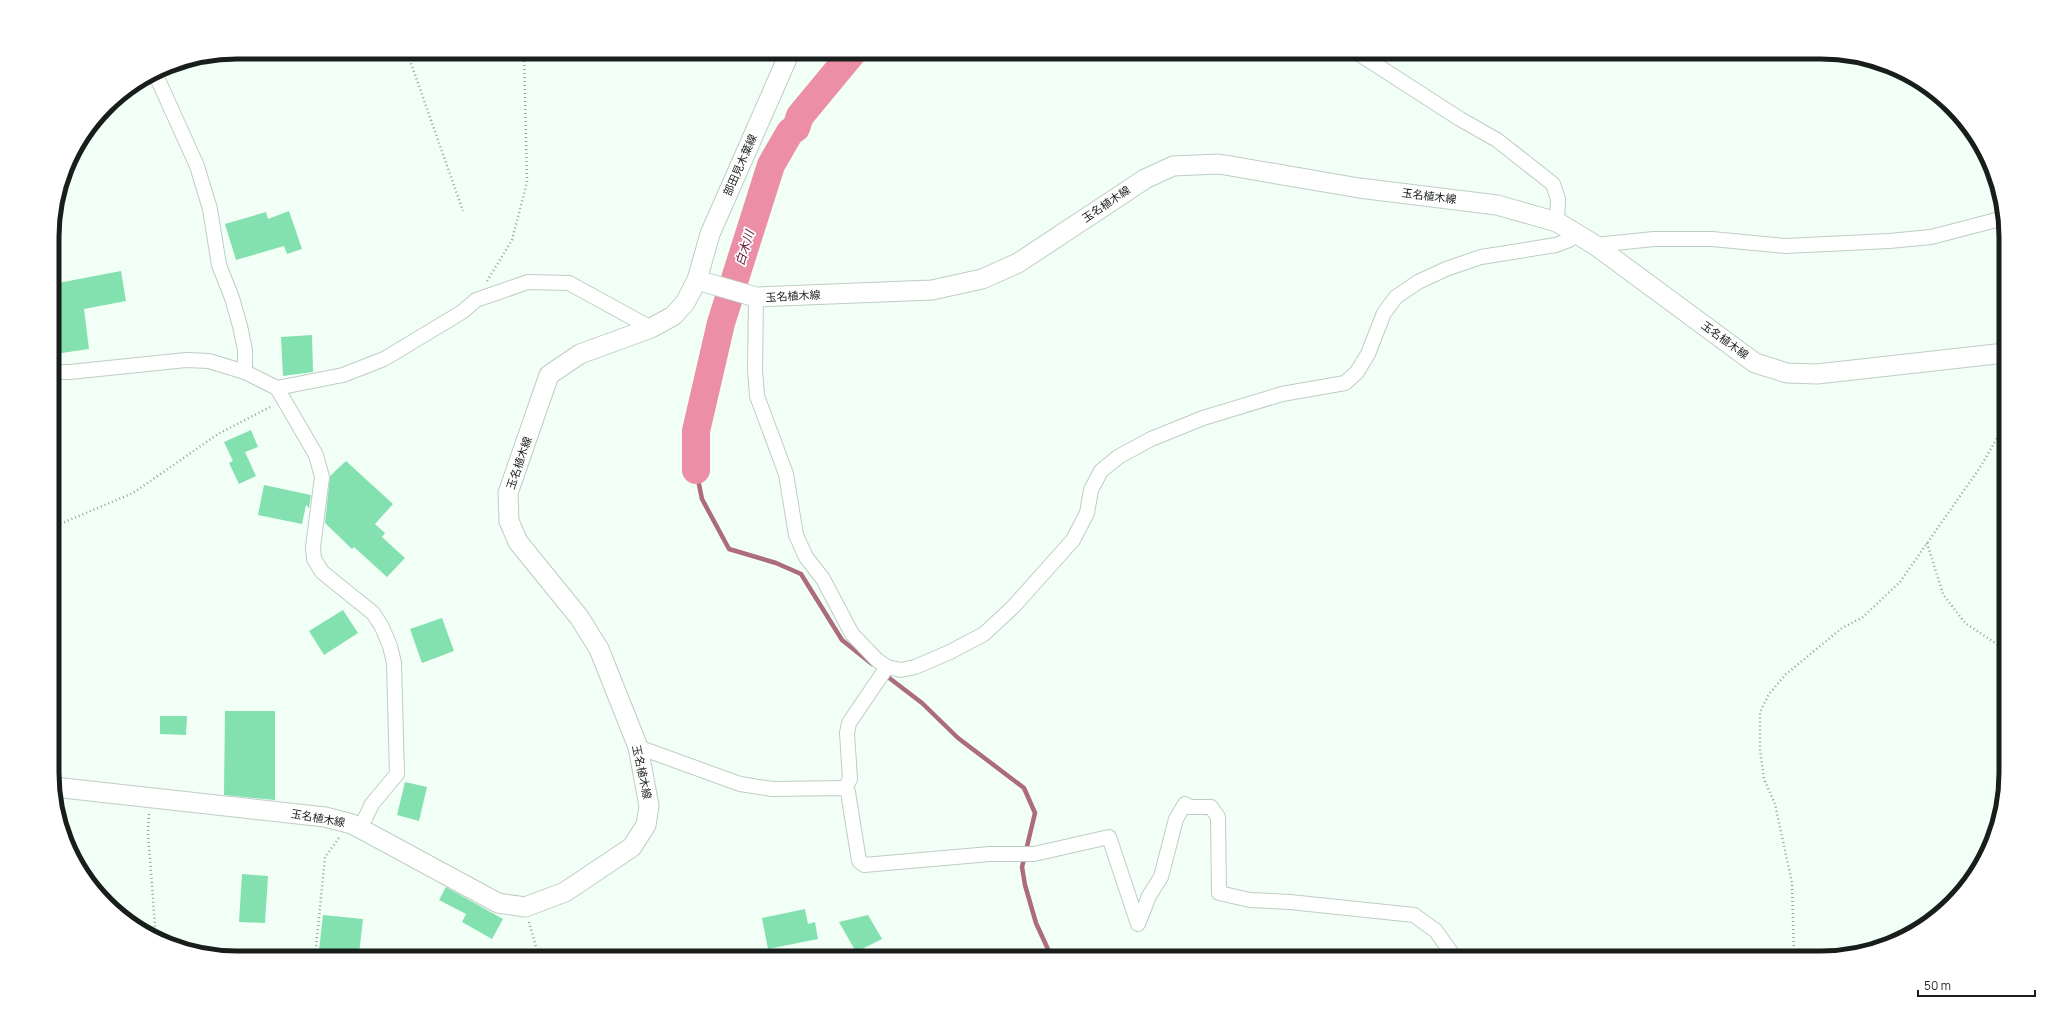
<svg xmlns="http://www.w3.org/2000/svg" width="2058" height="1010" font-family="Manrope,'Noto Sans JP',sans-serif">
<style>
.lines{fill:none;stroke-linecap:round;stroke-linejoin:round}
.stream{stroke:#ac6c7c;stroke-width:4.5}
.river{stroke:#ec8ea6;stroke-width:28}
.building{fill:#83e1af}
.minor-casing{stroke:#becdc4;stroke-width:16}
.secondary-casing{stroke:#becdc4;stroke-width:21}
.path{stroke:#98a29c;stroke-width:2.5;stroke-dasharray:1 3;stroke-linecap:butt}
.minor{stroke:#fff;stroke-width:14}
.secondary{stroke:#fff;stroke-width:19}
.labels{text-anchor:middle;stroke-width:3.5;stroke-linejoin:round;paint-order:stroke}
.street-label{font-size:11px;fill:#181e1b;stroke:#fff}
.water-label{font-size:12px;font-style:italic;fill:#641131;stroke:#fff}
.rim{fill:none;stroke:#181e1b;stroke-width:5}
</style>
<rect width="100%" height="100%" fill="#f2fff7"/>
<g class="lines">
<g class="stream">
<polyline points="696,470 702,499 729,549 776,563 801,574 842,640 872,664"/>
<polyline points="884,674 922,703 958,738 1024,788 1035,813 1022,867 1025,885 1036,923 1052,958"/>
</g>
<polyline class="river" points="696,470 696,431 721,323 771,165 790,132 796,128 800,116 853,52"/>
</g>
<g class="building">
<polygon points="289,211 302,249 287,254 284,246 236,260 225,224 266,212 268,219"/>
<polygon points="121,271 126,301 84,309 89,349 55,354 53,316 59,316 53,284"/>
<polygon points="312,335 313,372 283,376 281,337"/>
<polygon points="251,430 258,447 245,452 256,476 239,484 229,463 233,461 224,442"/>
<polygon points="346,461 393,504 375,524 385,533 382,537 405,558 387,577 354,547 352,549 325,523 330,476"/>
<polygon points="264,485 311,495 309,508 306,505 302,524 258,515"/>
<polygon points="343,610 358,633 324,655 309,631"/>
<polygon points="442,618 454,651 422,663 410,629"/>
<polygon points="225,711 275,711 275,800 224,795"/>
<polygon points="160,716 187,716 186,735 160,734"/>
<polygon points="405,782 427,787 419,821 397,815"/>
<polygon points="242,874 268,876 265,923 239,922"/>
<polygon points="446,887 503,919 492,939 462,922 466,914 439,900"/>
<polygon points="805,909 808,924 815,922 818,939 768,949 762,918"/>
<polygon points="323,915 363,919 359,954 319,950"/>
<polygon points="868,915 882,939 856,952 839,922"/>
</g>
<g class="lines">
<g class="minor-casing">
<g id="minor">
<polyline points="1356,52 1460,119 1497,140 1553,184 1558,199 1557,222"/>
<polyline points="155,73 197,166 210,209 219,265 232,298 240,326 245,350 245,372"/>
<polyline points="1595,245 1654,239 1712,239 1785,246 1889,241 1931,237 2004,218"/>
<polyline points="756,297 755,370 757,396 786,474 796,535 806,557 823,579 852,634 877,660 887,667 901,670 915,667 950,652 984,634 1013,607 1073,540 1087,513 1091,490 1101,471 1118,457 1151,439 1203,418 1282,394 1345,383 1357,372 1368,354 1384,313 1396,297 1418,282 1446,269 1481,257 1556,245 1569,240 1575,233"/>
<polyline points="53,372 70,372 186,360 209,361 245,372 277,388 316,455 322,477 313,547 314,559 322,572 373,613 382,627 390,646 394,663 397,774 372,804 360,829"/>
<polyline points="277,388 343,375 384,359 462,312 476,300 528,282 569,283 651,328"/>
<polyline points="638,747 740,784 772,789 845,788 848,792 859,861 864,865 990,854 1034,854 1109,837 1138,924 1149,896 1161,877 1176,819 1185,804 1190,807 1211,807 1218,817 1219,893 1250,900 1290,902 1414,915 1436,931 1455,958"/>
<polyline points="845,788 850,779 847,733 849,723 887,667"/>
</g>
</g>
<g class="secondary-casing">
<g id="secondary">
<polyline points="697,280 756,297 932,290 982,279 1018,263 1145,179 1173,166 1219,164 1359,188 1497,205 1557,222 1595,245 1755,363 1787,373 1817,374 2005,353"/>
<polyline points="54,787 325,817 352,824 498,903 525,907 565,892 632,847 646,825 649,806 638,747 599,649 579,617 518,542 509,521 508,493 549,375 580,354 651,328 673,316 685,303 697,280 710,234 790,52"/>
</g>
</g>
<g class="path">
<polyline points="407,52 463,211"/>
<polyline points="487,281 512,240 527,182 524,52"/>
<polyline points="53,527 133,493 218,434 272,406"/>
<polyline points="1927,543 1943,594 1965,623 2006,650"/>
<polyline points="149,814 148,832 156,939"/>
<polyline points="529,922 539,958"/>
<polyline points="315,958 325,857 339,838"/>
<polyline points="1794,958 1792,883 1775,804 1764,779 1760,750 1760,712 1769,694 1785,675 1842,628 1863,617 1900,582 1981,466 1997,438 2004,416 2004,369"/>
</g>
<use href="#minor" class="minor"/>
<use href="#secondary" class="secondary"/>
</g>
<g class="labels">
<g class="street-label">
<text transform="translate(740 165) rotate(-66)" y="4">部田見木葉線</text>
<text transform="translate(1429 196) rotate(7)" y="4">玉名植木線</text>
<text transform="translate(1106 204) rotate(-34)" y="4">玉名植木線</text>
<text transform="translate(793 296) rotate(-3)" y="4">玉名植木線</text>
<text transform="translate(1725 340) rotate(36)" y="4">玉名植木線</text>
<text transform="translate(519 463) rotate(-71)" y="4">玉名植木線</text>
<text transform="translate(642 772) rotate(78)" y="4">玉名植木線</text>
<text transform="translate(318 818) rotate(10)" y="4">玉名植木線</text>
</g>
<g class="water-label">
<text transform="translate(745 248) rotate(-73)" y="4">白木川</text>
</g>
</g>
<path d="M0 0H2058V1010H0ZM237 59H1821A178 178 0 0 1 1999 237V773A178 178 0 0 1 1821 951H237A178 178 0 0 1 59 773V237A178 178 0 0 1 237 59Z" fill="#fff" fill-rule="evenodd"/>
<path class="rim" d="M237 59H1821A178 178 0 0 1 1999 237V773A178 178 0 0 1 1821 951H237A178 178 0 0 1 59 773V237A178 178 0 0 1 237 59Z"/>
<path d="M1918 990v6h117v-6" fill="none" stroke="#181e1b" stroke-width="2"/>
<text x="1924" y="990" font-size="12" fill="#181e1b" stroke="#ffffff" stroke-width="3" paint-order="stroke">50 m</text>
</svg>
